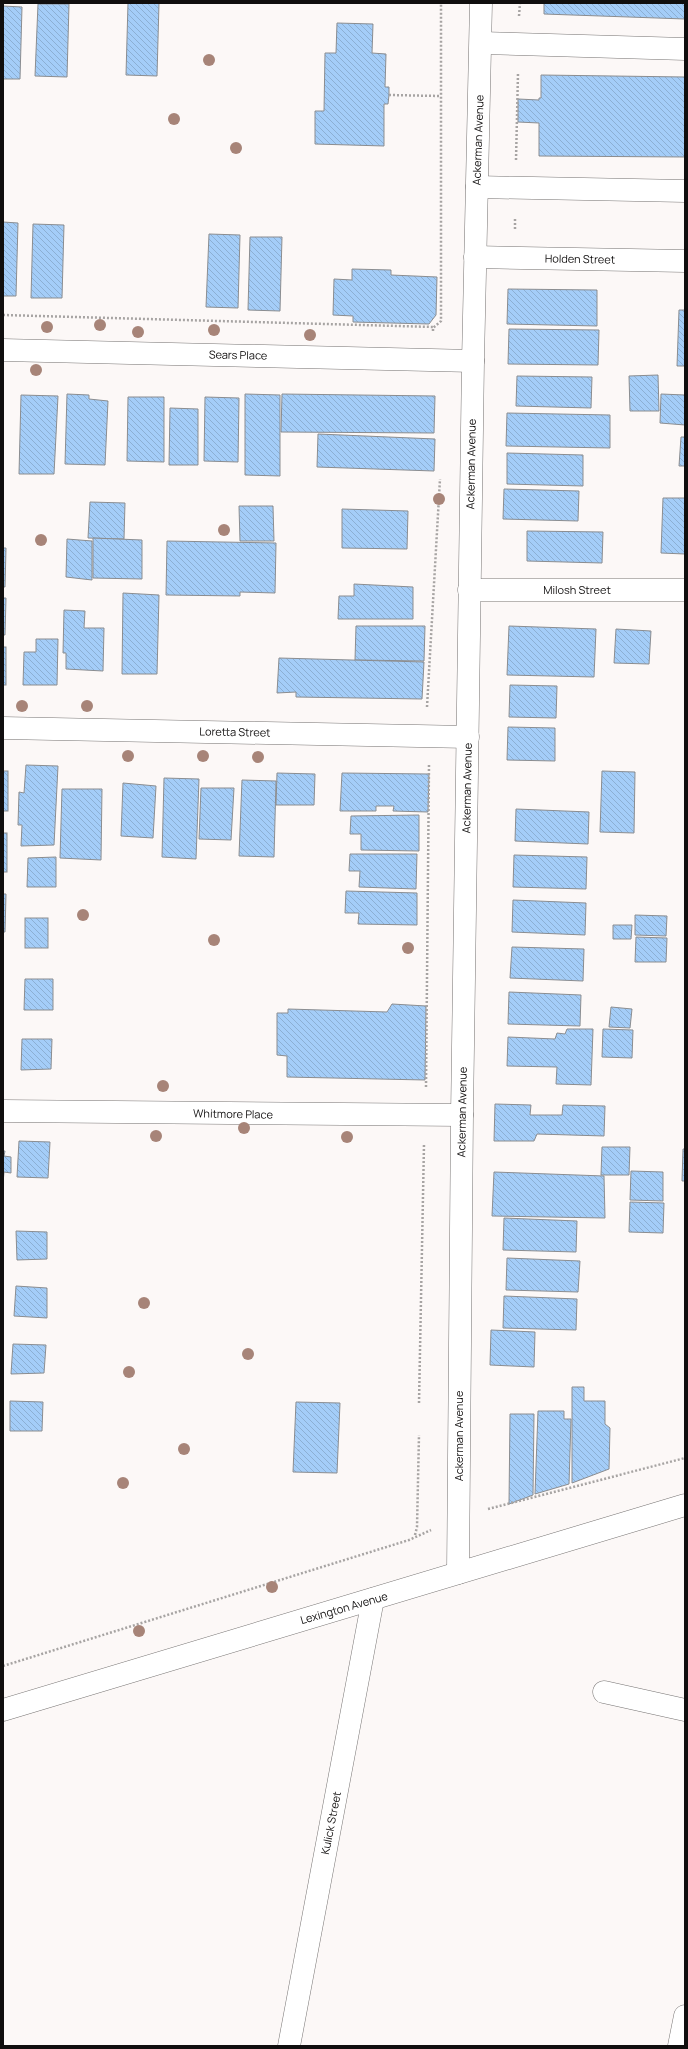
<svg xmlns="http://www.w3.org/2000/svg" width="688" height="2049" font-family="Manrope,sans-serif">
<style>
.building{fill:url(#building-back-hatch);stroke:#8b8d90}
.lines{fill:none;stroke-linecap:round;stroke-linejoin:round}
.minor-casing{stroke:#777473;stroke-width:23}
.major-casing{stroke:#777473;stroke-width:23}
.path{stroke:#a7a4a3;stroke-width:2.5;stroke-dasharray:2 2;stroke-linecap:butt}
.minor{stroke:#fff;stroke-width:22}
.major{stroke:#fff;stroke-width:22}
.tree{fill:#a78478}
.labels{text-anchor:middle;stroke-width:3;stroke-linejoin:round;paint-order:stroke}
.street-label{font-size:11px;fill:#100e0e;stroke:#fff}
</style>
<defs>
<pattern id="building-back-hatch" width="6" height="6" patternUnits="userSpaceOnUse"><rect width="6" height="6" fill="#a4cdf8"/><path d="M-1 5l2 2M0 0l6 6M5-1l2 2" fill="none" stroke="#8cafd3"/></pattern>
</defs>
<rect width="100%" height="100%" fill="#fcf8f7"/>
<g class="building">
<polygon points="128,3 159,3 157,76 126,75"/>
<polygon points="544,3 685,3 685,19 544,14"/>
<polygon points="38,4 69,4 67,77 35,76"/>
<polygon points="3,6 22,7 20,79 3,79"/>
<polygon points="337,23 373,24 372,53 386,54 385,87 389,87 389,95 388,104 384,104 384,146 315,144 315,111 324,111 325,53 336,53"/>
<polygon points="541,75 685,77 685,157 539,156 539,123 518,122 518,99 539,100 539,98 541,98"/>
<polygon points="3,222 18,223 16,296 3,296"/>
<polygon points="33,224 64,225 62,298 31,298"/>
<polygon points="209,234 240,235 238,308 206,307"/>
<polygon points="250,237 282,237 280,311 248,310"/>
<polygon points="352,269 391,270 391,275 437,277 436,315 429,324 353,322 353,316 333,315 334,279 352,280"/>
<polygon points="508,289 597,290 597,326 507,324"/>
<polygon points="679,310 685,310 685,366 677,366"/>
<polygon points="509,329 599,330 598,365 508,364"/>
<polygon points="658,375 659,411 630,411 629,376"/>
<polygon points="517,376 592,377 591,408 516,406"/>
<polygon points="67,394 89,395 89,399 108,401 105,465 65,464"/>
<polygon points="245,394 280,395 280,476 245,475"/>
<polygon points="282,394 435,396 434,433 281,432"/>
<polygon points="661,394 685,395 685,425 660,423"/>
<polygon points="21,395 58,396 54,474 19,474"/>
<polygon points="128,397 164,397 164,462 127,461"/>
<polygon points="205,397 239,398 238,462 204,461"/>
<polygon points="170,408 198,409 198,465 169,465"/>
<polygon points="507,413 610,415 610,448 506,446"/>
<polygon points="318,434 435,439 434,471 317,467"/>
<polygon points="681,437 685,437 685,466 679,466"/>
<polygon points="507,453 583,455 583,486 507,484"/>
<polygon points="504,489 579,491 578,521 503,519"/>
<polygon points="663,498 685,498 685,554 661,553"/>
<polygon points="90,502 125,503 124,539 88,538"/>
<polygon points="239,506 273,506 274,541 240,541"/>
<polygon points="342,509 408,511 407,549 342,548"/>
<polygon points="527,531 603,532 602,563 527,561"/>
<polygon points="93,538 142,540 142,579 93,578"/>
<polygon points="67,539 92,541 92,580 66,577"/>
<polygon points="167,541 276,543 275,593 240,592 240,596 166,595"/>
<polygon points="3,548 6,548 5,587 3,587"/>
<polygon points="354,584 413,587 413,619 338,619 339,596 354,596"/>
<polygon points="123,593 159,595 157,674 122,674"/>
<polygon points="3,598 6,598 5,635 3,635"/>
<polygon points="64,610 85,611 84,628 104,628 103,671 66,669 66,653 63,653"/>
<polygon points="356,626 425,626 424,661 355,660"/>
<polygon points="509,626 596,629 594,677 507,675"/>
<polygon points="616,629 651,631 649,664 614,663"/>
<polygon points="36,639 58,639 57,685 23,685 24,652 36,652"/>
<rect x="3" y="647" width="3" height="38"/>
<polygon points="279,658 424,662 422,699 296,697 296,692 277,693"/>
<polygon points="510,685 557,686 556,718 509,717"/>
<polygon points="508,727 555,728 555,761 507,760"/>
<polygon points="26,765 58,766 54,845 21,846 22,825 18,825 19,792 24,793"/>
<rect x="3" y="771" width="5" height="40"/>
<polygon points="602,771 635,772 634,833 600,832"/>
<polygon points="277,773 315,774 314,805 276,805"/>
<polygon points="342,773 429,774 428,812 393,811 394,806 376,806 376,811 340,811"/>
<polygon points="164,778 199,779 196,859 162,857"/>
<polygon points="242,780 276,781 274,857 239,856"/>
<polygon points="123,783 156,786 153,838 121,836"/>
<polygon points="201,788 234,788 231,840 199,839"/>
<polygon points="62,789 102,789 101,860 60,858"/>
<polygon points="516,809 589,812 588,844 515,841"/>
<polygon points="419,815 419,851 361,850 361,834 350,834 351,816"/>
<rect x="3" y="833" width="4" height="39"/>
<polygon points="350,854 417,854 416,889 359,887 360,871 349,871"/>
<polygon points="514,855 587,857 586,889 513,887"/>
<polygon points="56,857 56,887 27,887 28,858"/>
<polygon points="346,891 417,893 417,925 358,924 359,913 345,913"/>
<polygon points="3,894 6,894 5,932 3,932"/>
<polygon points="513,900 586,903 585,935 512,932"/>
<polygon points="635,915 667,916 666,936 635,935"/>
<rect x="25" y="918" width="23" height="30"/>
<polygon points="613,925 632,925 631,939 613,939"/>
<polygon points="636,937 667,938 666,962 635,962"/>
<polygon points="512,947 584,949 583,981 510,978"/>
<polygon points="25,979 53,979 53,1010 24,1010"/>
<polygon points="509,992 581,995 580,1026 508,1024"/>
<polygon points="392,1004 426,1006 425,1080 287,1077 287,1056 277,1055 277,1013 288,1013 288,1009 387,1012"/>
<polygon points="611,1007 632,1009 630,1028 609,1027"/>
<polygon points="567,1029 593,1029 591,1085 556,1084 557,1067 507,1066 508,1037 555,1039 557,1033 565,1034"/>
<polygon points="603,1029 633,1030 632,1058 602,1057"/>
<polygon points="22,1039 52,1039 51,1069 21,1070"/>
<polygon points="495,1104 531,1105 530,1115 562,1115 563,1105 605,1106 604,1136 537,1134 534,1141 494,1141"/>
<polygon points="19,1141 50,1142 48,1178 17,1177"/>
<polygon points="602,1147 630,1147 629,1175 601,1175"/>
<polygon points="683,1149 685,1149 685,1181 682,1181"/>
<polygon points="3,1151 5,1151 4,1156 11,1157 11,1173 4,1172 3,1183"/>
<polygon points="631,1171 663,1172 663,1201 630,1200"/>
<polygon points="494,1172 604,1176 605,1218 492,1216"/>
<polygon points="630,1202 664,1203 663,1233 629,1232"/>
<polygon points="504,1218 577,1221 576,1252 503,1250"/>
<polygon points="16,1231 47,1232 47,1259 17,1260"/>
<polygon points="507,1258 580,1261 578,1292 506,1290"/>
<polygon points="16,1286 47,1288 47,1318 14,1316"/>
<polygon points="504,1296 577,1299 576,1330 503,1328"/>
<polygon points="491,1330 535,1332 534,1367 490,1365"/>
<polygon points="13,1344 46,1345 44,1373 11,1374"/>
<polygon points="572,1387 584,1387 584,1401 605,1401 605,1424 610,1428 609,1469 572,1483"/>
<polygon points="10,1401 43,1402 42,1431 10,1431"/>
<polygon points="296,1402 340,1403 337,1473 293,1472"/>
<polygon points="538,1411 564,1411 564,1419 571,1419 569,1484 535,1494"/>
<polygon points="510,1414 534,1414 533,1495 509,1504"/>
</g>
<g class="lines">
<g class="minor-casing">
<g id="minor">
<polyline points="481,43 685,49"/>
<polyline points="477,187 685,191"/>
<polyline points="475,257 685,261"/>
<polyline points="3,350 473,361"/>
<polyline points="469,590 685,590"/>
<polyline points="3,728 468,737"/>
<polyline points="3,1111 462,1115"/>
<polyline points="458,1573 462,1115 473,361 481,3"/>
<polyline points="604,1692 685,1710"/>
<polyline points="289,2046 373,1599"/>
<polyline points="679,2046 685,2016"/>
</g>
</g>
<g class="major-casing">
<polyline id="major" points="3,1710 685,1505"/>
</g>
<g class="path">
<polyline points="519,16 520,3"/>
<polyline points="389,95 440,96"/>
<polyline points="516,160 518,73"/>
<polyline points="515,229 515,217"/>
<polyline points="3,315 434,327"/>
<polyline points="433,331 433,328 441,321 441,3"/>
<polyline points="427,707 440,479"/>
<polyline points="426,1087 429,764"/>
<polyline points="419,1403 424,1144"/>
<polyline points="488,1509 685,1458"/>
<polyline points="415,1535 417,1527 419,1435"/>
<polyline points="3,1666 409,1540 431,1530"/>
</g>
<use href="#minor" class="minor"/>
<use href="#major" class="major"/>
</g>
<g class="tree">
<circle cx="209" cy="60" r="6"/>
<circle cx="174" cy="119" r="6"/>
<circle cx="236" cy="148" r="6"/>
<circle cx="100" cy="325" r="6"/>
<circle cx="47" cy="327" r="6"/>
<circle cx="214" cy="330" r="6"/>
<circle cx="138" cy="332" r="6"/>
<circle cx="310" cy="335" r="6"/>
<circle cx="36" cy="370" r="6"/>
<circle cx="439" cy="499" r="6"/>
<circle cx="224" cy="530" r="6"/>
<circle cx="41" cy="540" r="6"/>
<circle cx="22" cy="706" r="6"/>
<circle cx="87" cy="706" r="6"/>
<circle cx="128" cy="756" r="6"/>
<circle cx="203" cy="756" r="6"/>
<circle cx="258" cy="757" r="6"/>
<circle cx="83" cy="915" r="6"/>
<circle cx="214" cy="940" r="6"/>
<circle cx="408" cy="948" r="6"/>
<circle cx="163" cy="1086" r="6"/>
<circle cx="244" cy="1128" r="6"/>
<circle cx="156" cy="1136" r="6"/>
<circle cx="347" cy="1137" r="6"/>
<circle cx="144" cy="1303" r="6"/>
<circle cx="248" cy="1354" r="6"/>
<circle cx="129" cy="1372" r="6"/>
<circle cx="184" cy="1449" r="6"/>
<circle cx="123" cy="1483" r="6"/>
<circle cx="272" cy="1587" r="6"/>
<circle cx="139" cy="1631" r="6"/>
</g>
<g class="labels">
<g class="street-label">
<text transform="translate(478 140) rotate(-88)" y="4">Ackerman Avenue</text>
<text transform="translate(580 259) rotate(1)" y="4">Holden Street</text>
<text transform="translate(238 355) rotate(1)" y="4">Sears Place</text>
<text transform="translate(471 464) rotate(-89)" y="4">Ackerman Avenue</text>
<text x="577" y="594">Milosh Street</text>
<text transform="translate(235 732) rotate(1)" y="4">Loretta Street</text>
<text transform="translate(467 788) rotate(-89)" y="4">Ackerman Avenue</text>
<text transform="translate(462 1112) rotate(-89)" y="4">Ackerman Avenue</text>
<text transform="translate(233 1114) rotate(1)" y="4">Whitmore Place</text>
<text transform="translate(459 1436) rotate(-90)" y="4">Ackerman Avenue</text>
<text transform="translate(344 1608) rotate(-16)" y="4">Lexington Avenue</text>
<text transform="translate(331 1823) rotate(-79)" y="4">Kulick Street</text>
</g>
</g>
<rect width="688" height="2049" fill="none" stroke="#100e0e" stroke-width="8"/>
</svg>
